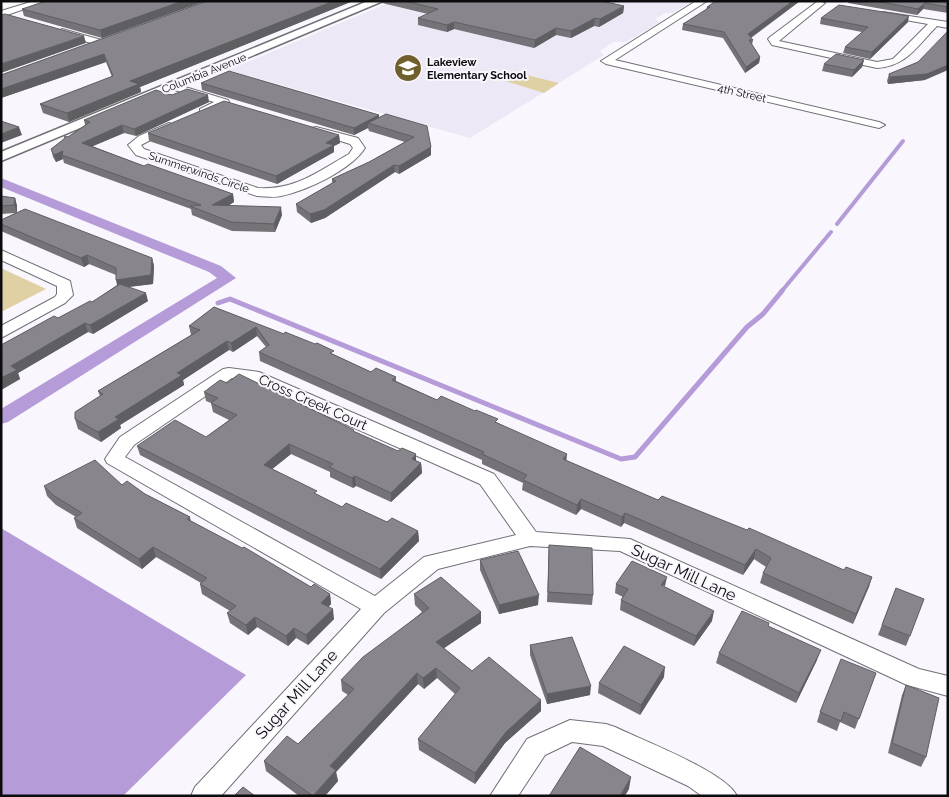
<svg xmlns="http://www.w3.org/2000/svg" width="949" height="797" font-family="Raleway,sans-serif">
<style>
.built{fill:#ede8f5}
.green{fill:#dfd1a3}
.water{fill:#b59cd9}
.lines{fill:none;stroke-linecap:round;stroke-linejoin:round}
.stream-far1{stroke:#b59cd9;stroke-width:4}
.stream{stroke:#b59cd9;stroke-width:5}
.canal{fill:#b59cd9;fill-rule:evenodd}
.minor-casing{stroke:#727076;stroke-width:2}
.tertiary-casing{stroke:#727076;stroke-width:3}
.minor{fill:#fff;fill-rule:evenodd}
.tertiary{fill:#fff;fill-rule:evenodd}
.wall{fill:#757378}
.shaded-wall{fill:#5f5e62}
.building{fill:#88868c;stroke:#5f5e62}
.labels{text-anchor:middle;stroke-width:4;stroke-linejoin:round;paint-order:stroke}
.far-poi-label{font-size:11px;font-weight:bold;fill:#0c0b0d;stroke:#f9f6fd;text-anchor:start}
.far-street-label{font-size:11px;fill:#0c0b0d;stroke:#f9f6fd}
.street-label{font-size:14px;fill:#0c0b0d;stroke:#f9f6fd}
.near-street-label{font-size:16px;fill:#0c0b0d;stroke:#f9f6fd}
</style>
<rect width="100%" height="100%" fill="#f9f6fd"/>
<polygon class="built" points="393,1 692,1 673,13 665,13 655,19 660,22 626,42 614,42 600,51 604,55 470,138 228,70"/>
<g class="green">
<polygon points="514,72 559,83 544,93 499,79"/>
<polygon points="1,268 46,289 1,312"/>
</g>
<polygon class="water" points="1,528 246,675 123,796 1,796"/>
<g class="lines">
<g class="stream-far1">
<polyline points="837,224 903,141"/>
<polyline points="781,292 831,232"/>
</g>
<polyline class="stream" points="218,303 230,299 621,459 635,457 747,327 763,314 782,291"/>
<polygon class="canal" points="1,178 221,266 236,278 8,422 1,424 1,409 217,278 209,272 1,187"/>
<g class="minor-casing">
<g id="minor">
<polygon points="34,1 48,1 1,17 1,11"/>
<polygon points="696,1 707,1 615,60 879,122 885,125 879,128 606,64 601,61"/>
<path d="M818 1 825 3 779 41 877 62 893 59 928 24 883 16V12L948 22V28L937 26C917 46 907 66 877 68L772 45 768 39 770 37Z"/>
<polygon points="62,29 105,41 107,43 102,46 59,34 57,32"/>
<polygon points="172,83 228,100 229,102 208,113 200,113 200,109 214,102 168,88 168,84"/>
<path d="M169 123 175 126 173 128 141 145 144 149 258 188C296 190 317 172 349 154L353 148 350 144 312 132V128L316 127 358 138 365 148C351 170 306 191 281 196 273 198 265 196 257 196L136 155 128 145 139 136Z"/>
<polygon points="1,250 70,281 73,295 65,303 1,338 1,326 55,297 57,294 57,286 1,260"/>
<path d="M229 368 259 372 494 474 536 532 630 539 919 669 948 676V696L907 685 620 551 530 546 438 569 384 613 221 796H191L195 787 361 609 107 463 105 459 120 437 223 369ZM232 378 249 381 480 484 516 535 424 557 375 596 125 457 134 445Z"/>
<path d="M570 720 606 724 615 727C642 740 726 772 737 796H702L688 786 603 746 572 742 545 755 518 796H490L527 739Z"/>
</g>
</g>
<g class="tertiary-casing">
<polygon id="tertiary" points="368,1 383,1 1,161 1,152"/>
</g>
<use href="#minor" class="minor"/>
<use href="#tertiary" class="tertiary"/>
</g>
<g class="wall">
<polygon points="205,1 102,38 24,16 22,9"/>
<polygon points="207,1 353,1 140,87 141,92 69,122 43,113 40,104 112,77 106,62 1,98 1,75"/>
<polygon points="382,1 601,1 624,6 623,13 599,27 594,26 571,38 556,35 534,48 454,29 447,32 418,25 418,18 428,14 382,3"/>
<polygon points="716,1 800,1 751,38 753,40 752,45 760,57 759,63 745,73 723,38 682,30 683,24 706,10 707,7"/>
<polygon points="849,1 948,1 948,13 923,9 917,15 848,3"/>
<polygon points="821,18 908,22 870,59 843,53 845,47 862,32 820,24"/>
<polygon points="864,60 862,67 852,77 822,71 824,64"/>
<polygon points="918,62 925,80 888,84 887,81 889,74"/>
<polygon points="201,83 379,115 379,117 431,147 431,155 399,174 395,172 325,218 311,223 297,212 296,204 332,183 332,179 369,162 405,142 369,131 368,128 354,135 202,90"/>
<polygon points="172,95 209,102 136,136 124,133 92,146 144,166 233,194 234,202 228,206 282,215 275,232 232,231 192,215 191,209 64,163 63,159 56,162 53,157 51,149 85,125 84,120"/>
<polygon points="148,133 339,135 340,143 334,146 334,152 277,184 149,141"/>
<polygon points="1,196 15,198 17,206 17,213 152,258 154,266 153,284 129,287 148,301 93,334 88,332 18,373 20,379 1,390 1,345 92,302 117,285 116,275 89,264 84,267 1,231 1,220 16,213 1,214"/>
<polygon points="214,307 335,355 371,372 396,377 396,381 437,400 498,423 566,461 658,500 844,570 872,577 853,624 760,583 763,573 766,567 754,559 743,575 624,523 621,527 581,509 576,515 522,490 523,483 482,464 482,460 260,361 259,352 266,347 257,336 233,352 229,350 183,380 184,385 120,425 121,428 101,442 78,429 75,419 100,396 98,391 191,335 189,326"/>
<polygon points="204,392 355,432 421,463 422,473 391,502 356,486 353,488 330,477 330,472 291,454 272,469 318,495 342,507 387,522 418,531 419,541 381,579 140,455 137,446 206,437 229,420 213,412 211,403 206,401"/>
<polygon points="122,485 145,494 190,517 191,521 311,587 330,594 331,604 328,607 334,619 308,645 296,638 288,646 257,627 248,635 230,623 227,613 230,611 202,594 200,584 201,583 156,557 142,569 77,528 74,518 76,517 56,505 47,496 44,486"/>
<polygon points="549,545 593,595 592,605 547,602"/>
<polygon points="480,560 538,605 499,614 480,570"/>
<polygon points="616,584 665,587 712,621 694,646 620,610 621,600 623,597 615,593"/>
<polygon points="896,588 910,636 906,646 878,635"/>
<polygon points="414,594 481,612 481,623 444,648 472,671 541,711 505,743 475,784 419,750 418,739 455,694 437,678 424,689 418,684 336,772 338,781 325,796 299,796 266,771 264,761 298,744 348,695 342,691 341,680 422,612 415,605"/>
<polygon points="768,626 817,660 796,703 716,663 719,653"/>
<polygon points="530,645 590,695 547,704 530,655"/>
<polygon points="876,673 855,729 840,722 837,731 817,722 820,712"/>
<polygon points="664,677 640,715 598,693 599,683"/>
<polygon points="906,685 926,757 921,767 888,753 902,695"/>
</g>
<g class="shaded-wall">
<polygon points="183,1 205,1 102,38 100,30"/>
<polygon points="334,1 353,1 140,87 141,92 69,122 67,113 130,81"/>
<polygon points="793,1 800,1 747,40 748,34"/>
<polygon points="925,3 923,9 917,15 918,9"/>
<polygon points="624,6 623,13 599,27 600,19"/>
<polygon points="909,16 908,22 870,59 872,52"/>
<polygon points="595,18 594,26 571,38 571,31"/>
<polygon points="454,22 454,29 447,32 447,25"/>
<polygon points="556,28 556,35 534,48 535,40"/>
<polygon points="84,36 86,43 1,73 1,64"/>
<polygon points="104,54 106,62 1,98 1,89"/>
<polygon points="760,57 759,63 745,73 746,67"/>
<polygon points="864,60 862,67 852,77 854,70"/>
<polygon points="948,65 948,70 925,80 888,84 890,77"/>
<polygon points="208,95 209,102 136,136 134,129"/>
<polygon points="379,115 379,122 368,123 368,128 354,135 354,128"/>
<polygon points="122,125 124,133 84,150 82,143"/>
<polygon points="19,127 22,135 1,143 1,134"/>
<polygon points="339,135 340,143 334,146 334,152 277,184 276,176 326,143"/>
<polygon points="431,147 431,155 399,174 399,166"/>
<polygon points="63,151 62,155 63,159 56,162 54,155"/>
<polygon points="394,165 395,172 325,218 311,223 310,214"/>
<polygon points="233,194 234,202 214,214 212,205"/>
<polygon points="15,198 17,206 17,213 14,205"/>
<polygon points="281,207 282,215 275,232 274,224"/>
<polygon points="87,255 89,264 84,267 81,258"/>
<polygon points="152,258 154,266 153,284 118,288 116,280"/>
<polygon points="146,293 148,301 93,334 90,325"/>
<polygon points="85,323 88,332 18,373 20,379 1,390 1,378 11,366"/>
<polygon points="256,327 257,336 233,352 231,343"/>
<polygon points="227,341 229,350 183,380 184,385 120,425 121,428 101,442 98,432 115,417 177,373"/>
<polygon points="289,444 291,454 266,474 264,465"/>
<polygon points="416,454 416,464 412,459"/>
<polygon points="567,454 566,464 563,459"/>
<polygon points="421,463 422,473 391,502 391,493"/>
<polygon points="355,476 356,486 353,488 352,478"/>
<polygon points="581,499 581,509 576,515 577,505"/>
<polygon points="625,513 624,523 621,527 622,517"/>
<polygon points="418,531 419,541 381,579 380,569"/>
<polygon points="153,547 156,557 142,569 139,559"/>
<polygon points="756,549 754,559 743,575 745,565"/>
<polygon points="667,577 665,586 661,585"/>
<polygon points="872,577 869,587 853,624 856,614"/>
<polygon points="330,594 331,604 323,613 321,603"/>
<polygon points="539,595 538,605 499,614 499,605"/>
<polygon points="333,609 334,619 308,645 306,635"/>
<polygon points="714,611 712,621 694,646 696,636"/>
<polygon points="481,612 481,623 437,653 436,642"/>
<polygon points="255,617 257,627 248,635 246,625"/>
<polygon points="294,628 296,638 288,646 286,636"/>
<polygon points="821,650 817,660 796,703 799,693"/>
<polygon points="665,667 664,677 640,715 641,705"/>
<polygon points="436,668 437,678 424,689 423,678"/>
<polygon points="417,673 418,684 336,772 338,781 325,796 313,796 330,766"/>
<polygon points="591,686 590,695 547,704 547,694"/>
<polygon points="541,700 541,711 505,743 475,784 475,773 506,732"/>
<polygon points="631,777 629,789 625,796 620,796"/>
</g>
<g class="building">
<polygon points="46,1 183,1 100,30 22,9"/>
<polygon points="207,1 334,1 130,81 139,84 67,113 40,104 113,76 104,54 1,89 1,75"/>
<polygon points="405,1 601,1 624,6 600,19 595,18 571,31 556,28 535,40 454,22 447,25 418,18 438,9"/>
<polygon points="716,1 793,1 748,34 753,40 749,40 760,57 746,67 724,32 683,24 710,7 707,7"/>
<polygon points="876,1 948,1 948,7 925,3 918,9"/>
<polygon points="839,5 909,16 872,52 845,47 868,27 821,18"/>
<polygon points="5,14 84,36 1,64 1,15"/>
<polygon points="948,31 948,65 927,74 890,77 889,74 918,62"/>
<polygon points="836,54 864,60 854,70 824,64"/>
<polygon points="229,71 379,115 354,128 201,83"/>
<polygon points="187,89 208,95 134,129 122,125 82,143 144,166 148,164 233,194 212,205 281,207 274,224 231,222 190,206 201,205 62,155 63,151 54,155 51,149 64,139 65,136 68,137 90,122 84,120 156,90 172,95"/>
<polygon points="224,101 339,135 326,143 334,145 276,176 148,133"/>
<polygon points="386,114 427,126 431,147 399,166 394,165 324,210 310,214 296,204 336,181 332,179 369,162 414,137 368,123"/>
<polygon points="1,121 19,127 1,134"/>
<polygon points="1,196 15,198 14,205 1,206"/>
<polygon points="25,209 152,258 151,275 116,280 116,268 87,255 81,258 1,224 1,220"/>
<polygon points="120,284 146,293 90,325 85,323 11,366 17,370 1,378 1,345 54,316 58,318 90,301 92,302"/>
<polygon points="214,307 284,334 285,332 315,344 317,343 334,351 330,353 371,372 376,368 396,377 392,380 437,400 441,396 475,411 476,410 498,419 495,422 567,454 563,459 658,500 662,496 747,530 749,528 844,570 846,567 872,577 856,614 763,573 771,558 756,549 745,565 625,513 622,517 581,499 577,505 523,480 527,475 482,454 484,452 259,352 269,345 256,327 231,343 227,341 177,373 182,375 115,417 119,419 98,432 75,419 75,412 103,394 98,391 200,330 189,326"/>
<polygon points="239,374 354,430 353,431 398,451 402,448 416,454 412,459 421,463 391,493 355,476 352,478 329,467 333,464 289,444 264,465 317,491 314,493 342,507 346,503 387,522 392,518 418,531 380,569 137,446 175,420 206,437 237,415 211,403 218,398 204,392 220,380 227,383"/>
<polygon points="95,460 122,485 127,481 145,494 190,517 187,519 242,548 244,547 311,587 314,584 330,594 321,603 333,609 306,635 294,628 286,636 255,617 246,625 227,613 236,606 200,584 207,578 153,547 139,559 74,518 82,513 53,495 44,486"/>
<polygon points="549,545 592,548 593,595 548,592"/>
<polygon points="518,551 539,595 499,605 480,560"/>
<polygon points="632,561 667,577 661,585 714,611 696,636 621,600 628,589 616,584"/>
<polygon points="441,577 481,612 436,642 472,671 489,657 541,700 506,732 475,773 418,739 460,688 436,668 423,678 417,673 330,766 336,770 313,796 264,761 287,736 298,744 354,689 341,680 363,657 429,608 414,594"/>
<polygon points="896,588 924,599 910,636 882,625"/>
<polygon points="742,611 769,623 768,626 821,650 799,693 719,653"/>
<polygon points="572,637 591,686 547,694 530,645"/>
<polygon points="624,646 665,667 641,705 599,683"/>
<polygon points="841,659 876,673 859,719 844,712 841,721 820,712"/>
<polygon points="906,685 939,698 926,757 892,743"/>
<polygon points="580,747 631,777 620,796 549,796"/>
<polygon points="243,787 255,796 234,796"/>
</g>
<defs>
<g id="school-disc" transform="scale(1.4375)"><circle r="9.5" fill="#6e5f2c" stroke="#f9f6fd"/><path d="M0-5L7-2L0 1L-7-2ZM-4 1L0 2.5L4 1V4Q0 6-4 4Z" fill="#fff"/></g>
</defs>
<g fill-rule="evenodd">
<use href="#school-disc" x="408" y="68"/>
</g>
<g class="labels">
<g class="far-poi-label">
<text x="427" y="66">Lakeview<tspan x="427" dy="13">Elementary School</tspan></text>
</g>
<g class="far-street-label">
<text transform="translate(204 73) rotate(-22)" y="4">Columbia Avenue</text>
<text transform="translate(742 93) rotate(13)" y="4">4th Street</text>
<text transform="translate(199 172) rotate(19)" y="4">Summerwinds Circle</text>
</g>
<g class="street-label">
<text transform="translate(313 402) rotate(24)" y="5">Cross Creek Court</text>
</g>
<g class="near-street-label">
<text transform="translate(684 572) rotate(25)" y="6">Sugar Mill Lane</text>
<text transform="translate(296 694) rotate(-48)" y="6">Sugar Mill Lane</text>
</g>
</g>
<rect width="949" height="797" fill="none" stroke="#0c0b0d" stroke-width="5"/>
</svg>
